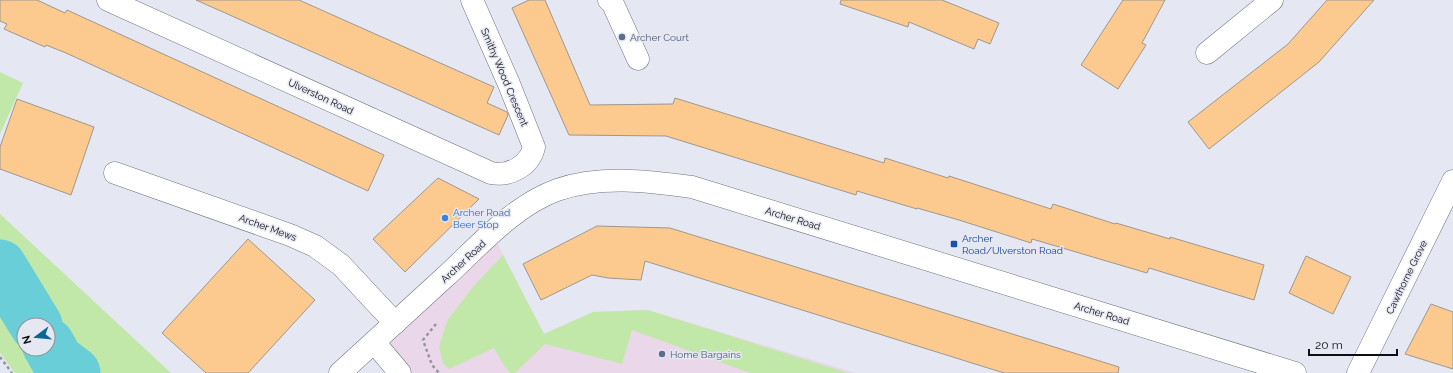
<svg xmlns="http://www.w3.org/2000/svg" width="1453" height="373" font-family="Raleway,sans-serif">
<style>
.commercial{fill:#ead8ea}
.green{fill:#c1e8a9;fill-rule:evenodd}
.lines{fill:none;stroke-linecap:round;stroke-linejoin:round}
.river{stroke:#69ced7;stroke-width:53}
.building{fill:#fcca8e;stroke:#9e978f}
.minor-casing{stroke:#71747d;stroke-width:23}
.path{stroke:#94969e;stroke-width:2.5;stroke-dasharray:3 3;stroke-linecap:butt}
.minor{stroke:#fff;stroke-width:22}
.service-dot{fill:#5c6f8a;stroke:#e5e8f2;stroke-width:1.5}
.shop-dot{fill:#3f7fe0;stroke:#e5e8f2;stroke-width:1.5}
.transit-dot{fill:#1a4fb4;stroke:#e5e8f2;stroke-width:1.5}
.labels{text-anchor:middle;stroke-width:3;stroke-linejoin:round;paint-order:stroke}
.service-label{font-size:10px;fill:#4e5e75;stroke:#e5e8f2;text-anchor:start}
.street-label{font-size:10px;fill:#0d0e12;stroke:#e5e8f2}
.shop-label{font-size:10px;fill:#366cbe;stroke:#e5e8f2;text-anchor:start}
.transit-label{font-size:10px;fill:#164399;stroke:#e5e8f2;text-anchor:start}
</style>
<rect width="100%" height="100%" fill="#e5e8f2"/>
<polygon class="commercial" points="492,233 544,334 593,312 648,310 856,373 400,373 374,342"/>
<g class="green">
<polygon points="0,72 23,83 0,134"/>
<path d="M0 214 171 373H15L0 353ZM24 325H48V349H24Z"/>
<polygon points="503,255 544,334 593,312 648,310 848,373 750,373 632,330 622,364 545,344 515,373 510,373 505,367 494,348 449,369 443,363 439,347 447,321 472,288"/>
</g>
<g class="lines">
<g class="river">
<polyline points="0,266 36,325"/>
<polyline points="48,344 57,360 74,373"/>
</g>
</g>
<g class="building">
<polygon points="0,0 37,0 65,13 67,10 384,155 368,191 66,53 46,45 45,47 4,29 7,24 0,21"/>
<polygon points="196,0 299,0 494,87 487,103 507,112 508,115 499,135"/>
<polygon points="529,0 545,0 590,105 673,104 675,98 884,163 885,158 948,178 949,176 1051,209 1053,204 1115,224 1116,223 1170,239 1170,237 1264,265 1254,300 1149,268 1147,273 1032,239 1031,243 959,220 917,208 917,209 857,191 856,195 666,136 569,135 512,8"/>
<polygon points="841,0 942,0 999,23 990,44 978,39 974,49 909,22 908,27 840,4"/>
<polygon points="1123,0 1165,0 1142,43 1146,45 1118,89 1081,65"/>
<polygon points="1327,0 1374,0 1319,62 1209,149 1188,122 1288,44"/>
<polygon points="17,99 94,127 71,195 0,169 0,147"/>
<polygon points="438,178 479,199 405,272 373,239"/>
<polygon points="597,226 670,228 1119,367 1118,373 1004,373 645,261 641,280 608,278 592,275 541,300 523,264"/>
<polygon points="248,239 315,300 248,373 206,373 162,333"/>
<polygon points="1306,256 1351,277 1333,314 1289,293"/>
<polygon points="1431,304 1453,312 1453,369 1405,354"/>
</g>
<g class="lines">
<g class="minor-casing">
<g id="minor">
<path d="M108 0 491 173C510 177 530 165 534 147L509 84 472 0"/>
<polyline points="609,0 612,2 638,59"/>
<polyline points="1207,53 1272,0"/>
<polyline points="115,173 290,235 315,246 341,265 395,323"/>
<polyline points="374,342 400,373"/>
<path d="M340 373C375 341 410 309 445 277 479 246 513 206 557 190 600 175 648 181 692 187L1295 373"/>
<polyline points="1358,373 1453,181"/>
</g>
</g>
<g class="path">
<polyline points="436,324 423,340 432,365 439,373"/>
<polyline points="0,357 12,373"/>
</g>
<use href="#minor" class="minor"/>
</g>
<g class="service-dot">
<circle cx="622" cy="37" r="4"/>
<circle cx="662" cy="354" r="4"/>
</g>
<circle class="shop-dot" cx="445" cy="218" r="4"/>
<rect class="transit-dot" x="950" y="240" width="8" height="8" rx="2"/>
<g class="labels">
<g class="service-label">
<text x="630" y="41">Archer Court</text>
<text x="670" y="358">Home Bargains</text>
</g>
<g class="street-label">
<text transform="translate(505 77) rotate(67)" y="4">Smithy Wood Crescent</text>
<text transform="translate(321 96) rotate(25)" y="4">Ulverston Road</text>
<text transform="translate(793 218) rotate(17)" y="4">Archer Road</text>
<text transform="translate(268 227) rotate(20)" y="4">Archer Mews</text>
<text transform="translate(463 261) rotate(-43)" y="4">Archer Road</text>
<text transform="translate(1406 277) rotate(-64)" y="4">Cawthorne Grove</text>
<text transform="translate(1102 313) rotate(17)" y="4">Archer Road</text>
</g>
<g class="shop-label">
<text x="453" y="216">Archer Road<tspan x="453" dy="12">Beer Stop</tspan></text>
</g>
<g class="transit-label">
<text x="962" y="242">Archer<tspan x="962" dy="12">Road/Ulverston Road</tspan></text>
</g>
</g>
<g transform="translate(36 337) rotate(254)"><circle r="19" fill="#e5e8f2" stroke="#8f9198"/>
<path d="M0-3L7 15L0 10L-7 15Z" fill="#0b6696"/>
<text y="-6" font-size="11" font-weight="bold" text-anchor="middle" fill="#0d0e12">N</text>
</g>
<path d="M1309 349v6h88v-6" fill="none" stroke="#0d0e12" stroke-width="2"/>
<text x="1315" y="349" font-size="12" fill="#0d0e12" stroke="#e5e8f2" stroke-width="3" paint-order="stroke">20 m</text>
</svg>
